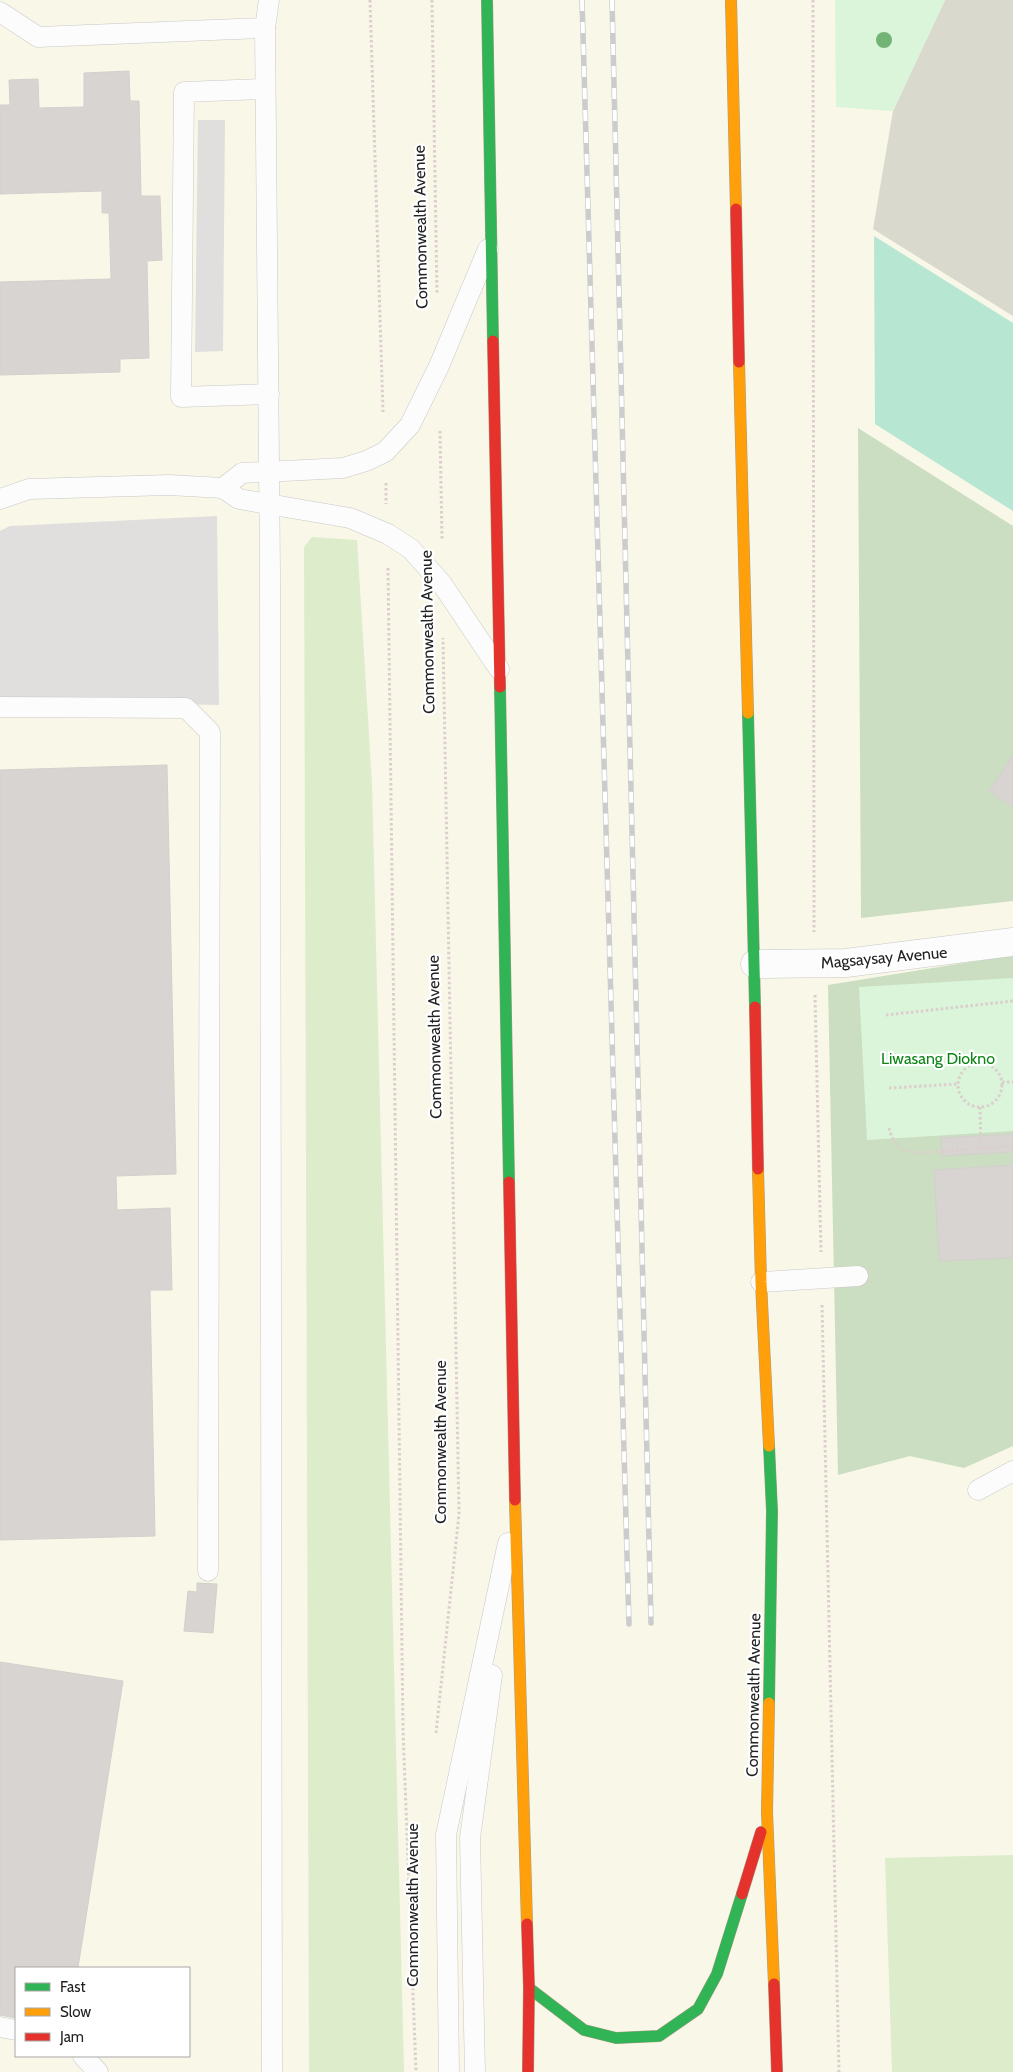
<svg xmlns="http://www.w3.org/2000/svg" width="1013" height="2072" font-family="Cabin,sans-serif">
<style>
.education{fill:#f8f7e8;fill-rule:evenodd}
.construction{fill:#d9d9cd}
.grass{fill:#ddeccb}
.forest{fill:#cbdec1}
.park{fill:#daf5da}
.pitch{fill:#b7e6d2}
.parking{fill:#e0dfde}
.building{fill:#d7d4d2;stroke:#d3d0cc}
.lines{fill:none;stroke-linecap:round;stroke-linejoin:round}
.lane-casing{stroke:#c9c8c7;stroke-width:21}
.street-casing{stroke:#c9c8c7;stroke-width:29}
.fast-casing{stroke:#a79c86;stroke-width:12}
.slow-casing{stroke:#a79c86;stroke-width:12}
.jam-casing{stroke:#a79c86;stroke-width:12}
.path{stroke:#dccecd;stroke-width:3;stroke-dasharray:2.5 2.5;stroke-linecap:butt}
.lane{stroke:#fdfcfc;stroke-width:20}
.street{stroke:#fdfcfc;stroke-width:28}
.fast{stroke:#30b455;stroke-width:11}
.slow{stroke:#ff9f0a;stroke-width:11}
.jam{stroke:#e5322d;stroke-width:11}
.rail-casing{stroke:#ccc;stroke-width:5.5}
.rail{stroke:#fff;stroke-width:4;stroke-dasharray:11;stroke-linecap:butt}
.tree{fill:#73b476}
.labels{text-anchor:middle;stroke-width:4.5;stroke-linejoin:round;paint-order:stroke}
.street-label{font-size:16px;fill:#222;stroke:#fff}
.park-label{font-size:16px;fill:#0c8416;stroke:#fff}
</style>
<rect width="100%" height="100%" fill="#f0eeeb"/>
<path class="education" d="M0 0H1013V2072H0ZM16 1968H189V2056H16Z"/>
<polygon class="construction" points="945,0 1013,0 1013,316 873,229 893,111"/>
<g class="grass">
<polygon points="312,537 357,540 372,784 404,2072 309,2072 304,547"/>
<polygon points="1013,1855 1013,2072 892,2072 885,1858"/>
</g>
<g class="forest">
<polygon points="858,428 1013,526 1013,901 861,918"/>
<polygon points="1013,955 1013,1446 964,1468 910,1456 838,1475 828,985"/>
</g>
<g class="park">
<polygon points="835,0 945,0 893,111 836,107"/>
<polygon points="1013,978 1013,1131 867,1140 859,987"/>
</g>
<polygon class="pitch" points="874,236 1013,323 1013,511 875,424"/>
<g class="parking">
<polygon points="198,120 225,120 223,351 195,352"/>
<polygon points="217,516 219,705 0,701 0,531 10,526"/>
</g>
<g class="building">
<polygon points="129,71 130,101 139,101 141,196 160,196 162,260 147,261 149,358 120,359 120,372 0,375 0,282 111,279 109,213 102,213 102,191 0,194 0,105 10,105 9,80 38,79 39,108 84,107 84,73"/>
<polygon points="1013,755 1013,807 989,792"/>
<polygon points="167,765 176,1174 116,1176 117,1210 170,1208 172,1290 150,1290 155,1536 0,1540 0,770"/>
<polygon points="1013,1134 1013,1152 942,1156 941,1138"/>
<polygon points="1013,1165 1013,1258 939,1261 934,1170"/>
<polygon points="197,1583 217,1584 213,1633 184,1631 188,1591 197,1592"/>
<polygon points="0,1662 123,1681 78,1968 16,1968 16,2018 0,2015"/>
</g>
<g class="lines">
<g class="lane-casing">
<g id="lane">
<polyline points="269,0 265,28 270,573 272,2072"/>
<polyline points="0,12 38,37 265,28"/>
<polyline points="265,89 184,92 181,397 269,394"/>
<polyline points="223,488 242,473 343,468 366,461 385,452 410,425 439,366 488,249"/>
<polyline points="0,499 29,489 169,485 223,488 239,499 350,518 388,534 411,549 442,584 499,669"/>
<polyline points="0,707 186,708 210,732 208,1571"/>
<polyline points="761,1282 858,1276"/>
<polyline points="978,1490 1013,1471"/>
<polyline points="0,2027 16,2030"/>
<polyline points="83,2056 98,2072"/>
<polyline points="449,2072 446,1835 508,1543"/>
<polyline points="475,2072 470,1838 492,1675"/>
</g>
</g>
<g class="street-casing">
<polyline id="street" points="755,964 846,963 1013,942"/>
</g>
<g class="fast-casing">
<g id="fast">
<polyline points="487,0 493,341"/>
<polyline points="500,687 509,1182"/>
<polyline points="748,713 755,1007"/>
<polyline points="769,1703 772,1511 769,1446"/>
<polyline points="529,1988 584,2030 616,2038 659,2036 698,2009 717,1974 742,1894"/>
</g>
</g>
<g class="slow-casing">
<g id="slow">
<polyline points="731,0 736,209"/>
<polyline points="739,362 748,713"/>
<polyline points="758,1169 761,1282 769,1446"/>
<polyline points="515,1500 527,1924"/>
<polyline points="769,1703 767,1812 774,1984"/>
</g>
</g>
<g class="jam-casing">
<g id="jam">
<polyline points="736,209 739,362"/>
<polyline points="493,341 500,687"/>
<polyline points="755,1007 758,1169"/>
<polyline points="509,1182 515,1500"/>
<polyline points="742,1894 761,1832"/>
<polyline points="527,1924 529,1988 528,2072"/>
<polyline points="774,1984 777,2072"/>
</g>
</g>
<g class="path">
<polyline points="370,0 383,412"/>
<polyline points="432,0 437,294"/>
<polyline points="813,0 814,932"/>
<polyline points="440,431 442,539"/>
<polyline points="386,483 386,504"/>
<polyline points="388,568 403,1729 416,2072"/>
<polyline points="815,995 821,1252"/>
<polyline points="886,1015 1013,1001"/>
<circle cx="980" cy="1085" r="22"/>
<polyline points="1002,1082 1013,1082"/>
<polyline points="889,1088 958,1084"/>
<polyline points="980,1107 981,1149"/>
<path d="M889 1128C893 1144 900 1151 916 1153L1013 1146"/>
<polyline points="822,1305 839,2072"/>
<polyline points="436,1733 459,1514 443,638"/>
<polyline points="407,1839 419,1840"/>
</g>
<use href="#lane" class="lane"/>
<use href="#street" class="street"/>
<use href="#fast" class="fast"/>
<use href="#slow" class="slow"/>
<use href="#jam" class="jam"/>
<g class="rail-casing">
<g id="rail">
<polyline points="582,0 629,1624"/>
<polyline points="612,0 651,1623"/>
</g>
</g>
<use href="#rail" class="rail"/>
</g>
<circle class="tree" cx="884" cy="40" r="8"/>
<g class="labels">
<g class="street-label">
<text transform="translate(420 227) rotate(-91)" y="6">Commonwealth Avenue</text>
<text transform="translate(427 632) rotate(-91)" y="6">Commonwealth Avenue</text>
<text transform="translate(884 957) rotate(-5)" y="6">Magsaysay Avenue</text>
<text transform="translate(434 1037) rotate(-91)" y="6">Commonwealth Avenue</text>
<text transform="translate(440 1442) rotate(-90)" y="6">Commonwealth Avenue</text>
<text transform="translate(753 1695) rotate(-89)" y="6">Commonwealth Avenue</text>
<text transform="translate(412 1905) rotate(-90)" y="6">Commonwealth Avenue</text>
</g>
<g class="park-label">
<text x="938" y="1064">Liwasang Diokno</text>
</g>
</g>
<rect x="15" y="1967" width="175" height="90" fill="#ffffff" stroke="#a7a7a7"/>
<rect x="25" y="1983" width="25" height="8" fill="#30b455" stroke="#a7a7a7"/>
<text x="60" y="1992" font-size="15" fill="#222222">Fast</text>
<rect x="25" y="2008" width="25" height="8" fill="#ff9f0a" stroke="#a7a7a7"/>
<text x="60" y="2017" font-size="15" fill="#222222">Slow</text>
<rect x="25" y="2033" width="25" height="8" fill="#e5322d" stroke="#a7a7a7"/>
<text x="60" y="2042" font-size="15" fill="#222222">Jam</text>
</svg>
